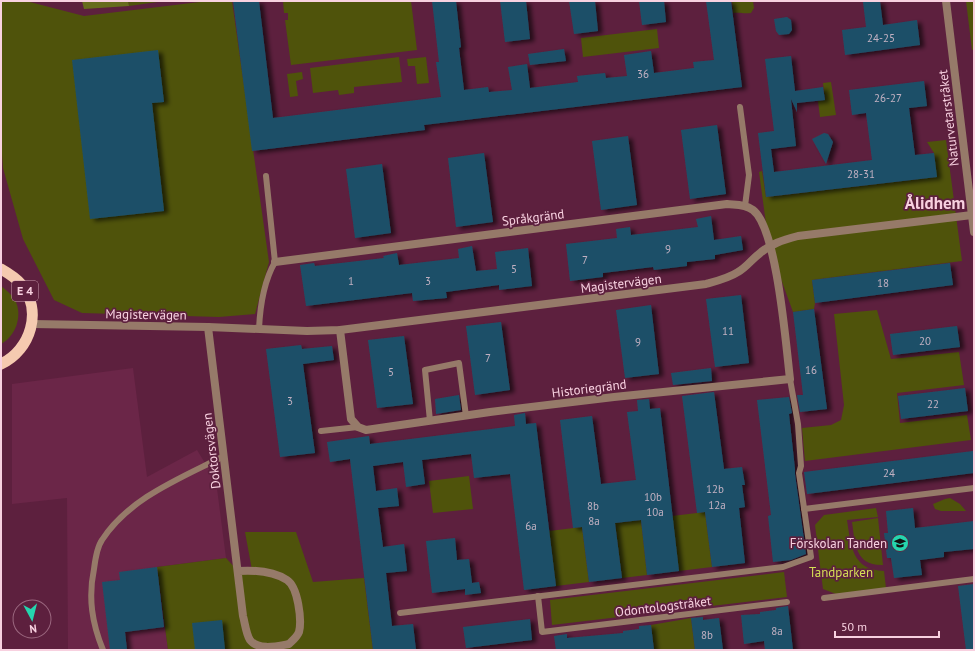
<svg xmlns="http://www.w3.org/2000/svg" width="975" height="651" font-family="'PT Sans',sans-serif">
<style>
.built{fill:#6b2648}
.green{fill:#4f530b}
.forest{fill:#676c1d}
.building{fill:#1e5068;filter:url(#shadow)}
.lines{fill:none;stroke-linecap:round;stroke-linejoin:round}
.service{stroke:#967a69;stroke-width:6}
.minor{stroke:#967a69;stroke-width:8}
.trunk{stroke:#f5cab0;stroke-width:11}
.labels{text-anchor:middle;stroke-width:3.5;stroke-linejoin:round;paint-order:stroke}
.number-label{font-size:11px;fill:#c2b1c2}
.shield{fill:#5d203e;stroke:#ca9caf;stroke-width:1}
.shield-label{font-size:12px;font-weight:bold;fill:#f8d1e0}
.street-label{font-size:13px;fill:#f8d1e0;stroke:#5d203e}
.poi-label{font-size:13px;fill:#f8d1e0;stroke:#5d203e;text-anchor:end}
.park-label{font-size:13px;fill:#d5de56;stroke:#5d203e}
.district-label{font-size:17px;font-weight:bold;fill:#f8d1e0;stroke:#5d203e}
</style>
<defs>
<filter id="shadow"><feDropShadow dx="4.5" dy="2.5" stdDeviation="2" flood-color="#0009"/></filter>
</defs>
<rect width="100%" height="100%" fill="#5d203e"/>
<polygon class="built" points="133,368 147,477 197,450 216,481 226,558 157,567 168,650 68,650 67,498 12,504 12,384"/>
<g class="green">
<polygon points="1,1 26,1 84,16 208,1 232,1 269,262 255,314 219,317 82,313 54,300 23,239 3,168 1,141"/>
<polygon points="128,1 165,1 129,6"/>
<polygon points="283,1 411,1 417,50 291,65 285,20 288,20 288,13 284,13"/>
<path d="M732 1H753L754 8 751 13C742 14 741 12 733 13Z"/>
<polygon points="966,1 974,1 974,49 972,50"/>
<polygon points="657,29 659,48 583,57 581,38"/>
<polygon points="399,57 402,82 354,87 354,93 339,95 338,90 313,93 310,68"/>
<polygon points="426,57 429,83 417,84 415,66 408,66 407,59"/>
<polygon points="302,72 303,79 296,81 298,96 290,97 287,74"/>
<polygon points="831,82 836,115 820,117 818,101 825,100 823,83"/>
<polygon points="946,140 962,261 812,280 815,303 814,309 793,312 769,246 759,172 762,171 766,197 936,177 934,153 927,142"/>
<path d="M1 286C6 290 11 294 15 300 23 315 16 336 1 344Z"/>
<polygon points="877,310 891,359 959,352 964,385 897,393 900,423 967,415 971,440 805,461 802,428 831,425 841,420 844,405 834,314"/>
<polygon points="469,476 473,509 433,513 429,481"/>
<polygon points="950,498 960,504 966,511 941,511 935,509 933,504 945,499"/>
<path d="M876 508 878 517 847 520C851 546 852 570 884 571L886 588 836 594 823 589 815 525 824 515Z"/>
<polygon points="705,512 712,567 679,571 672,516"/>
<path d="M878 518 883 565C855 566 855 543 852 522Z"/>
<polygon points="641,520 647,575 622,578 615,523"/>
<polygon points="582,527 589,582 556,586 549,531"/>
<polygon points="245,532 296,532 313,582 364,578 373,650 168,650 157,567 226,558 238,571 252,570"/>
<polygon points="784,572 787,597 552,625 550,600"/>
<polygon points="691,618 695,650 654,650 651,625"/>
</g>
<polygon class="forest" points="82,1 128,1 129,6 84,9"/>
<g class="building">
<polygon points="233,1 259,1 273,118 441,97 436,62 439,62 432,1 456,1 461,47 459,48 464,90 488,87 489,92 512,90 508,67 527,64 530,88 578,82 577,76 605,73 606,78 627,76 624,55 651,51 654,73 694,68 693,62 714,60 706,1 731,1 742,87 424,125 425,130 252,151"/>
<polygon points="500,1 526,1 530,39 505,42"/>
<polygon points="569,1 595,1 598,31 574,34"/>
<polygon points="639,1 664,1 666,22 642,25"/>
<polygon points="870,1 880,1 883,25 917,20 920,45 845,55 842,30 866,27 863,2"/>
<polygon points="787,17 791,20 792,30 789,34 779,35 776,31 774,19"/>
<polygon points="564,49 566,61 530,65 528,54"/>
<polygon points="158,50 164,102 152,103 164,211 90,219 72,60"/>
<polygon points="791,56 795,91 823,87 825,100 797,103 797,112 791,99 796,146 771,149 774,172 872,160 866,113 852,115 849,90 924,81 927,106 909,108 915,155 934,153 937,177 766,197 758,133 774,131 765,59"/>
<polygon points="717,125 726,194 690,199 681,130"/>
<polygon points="824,133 828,134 833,142 826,164 812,139"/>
<polygon points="628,136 637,205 601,210 592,141"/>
<polygon points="484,153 493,222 456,227 448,158"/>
<polygon points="382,164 391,233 355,238 346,169"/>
<polygon points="711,216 714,240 741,236 743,250 715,255 715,259 687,262 687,266 654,270 653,267 603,273 603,277 570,281 566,244 617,238 616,229 630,227 631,235 698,227 696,219"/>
<polygon points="472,246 476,271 497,269 495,252 528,248 532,286 499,290 499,285 446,292 447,298 413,301 412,293 306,306 300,265 314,263 315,266 384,258 383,256 397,253 399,265 459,258 458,249"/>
<polygon points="950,263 953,285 815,303 812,280"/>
<polygon points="741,295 749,363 715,367 706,299"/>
<polygon points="651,305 659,374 625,378 616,310"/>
<polygon points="814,309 827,409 800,412 797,395 803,395 793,312"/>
<polygon points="501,322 510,390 475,395 466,326"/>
<polygon points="957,326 960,347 893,355 890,334"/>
<polygon points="404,336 413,404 377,408 368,340"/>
<polygon points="301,345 302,349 332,346 334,360 303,364 315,453 280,457 266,349"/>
<polygon points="711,368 712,381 673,385 671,373"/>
<polygon points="965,388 968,411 901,419 898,396"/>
<polygon points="714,392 724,469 742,467 745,485 742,485 745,507 739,508 745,563 712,567 705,512 697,513 682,396"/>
<polygon points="459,395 461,410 436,414 435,399"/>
<polygon points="789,397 792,413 789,414 795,469 795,474 806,554 791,560 773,562 768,516 771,515 757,400"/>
<polygon points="649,399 650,409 660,408 679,571 647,575 641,520 615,523 622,578 589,582 582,527 573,528 560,420 592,416 601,484 636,480 627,412 638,411 637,400"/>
<polygon points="525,413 526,424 536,423 556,586 524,590 510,474 474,478 471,454 422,460 425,484 406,487 403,462 373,466 376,491 397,488 399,506 378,508 383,547 404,544 407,571 386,573 392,626 413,624 416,650 373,650 350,459 330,462 327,442 369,436 370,444 515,426 514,415"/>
<polygon points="973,451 974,473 807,494 804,472"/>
<polygon points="913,508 915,528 974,521 974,549 944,552 944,557 920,560 922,575 894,578 891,558 887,558 884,533 888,533 886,511"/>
<polygon points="455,538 457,560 469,559 472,583 479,582 481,593 465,595 465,589 432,593 426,541"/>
<polygon points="157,567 164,627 125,632 127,650 110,650 102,582 120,580 119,572"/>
<polygon points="974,584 974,650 966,650 958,586"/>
<polygon points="788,606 793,650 765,650 764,641 744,644 741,615 760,614 760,612 776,610 776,608"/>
<polygon points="703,617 703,620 719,618 723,650 695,650 691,618"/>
<polygon points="530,619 532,640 466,648 463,627"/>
<polygon points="222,620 225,650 195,650 192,623"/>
<polygon points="651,625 654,650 556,650 554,636 567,634 567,638 623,633 623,631 639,629 639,626"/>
</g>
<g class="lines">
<g class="service">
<polyline points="740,107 749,175 745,206"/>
<path d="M259 329C260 307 264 281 275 262L266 176"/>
<polyline points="430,421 425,370 459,363 466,416"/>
<polyline points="321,431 358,427"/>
<polyline points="804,509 974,488"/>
<polyline points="538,596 542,632 787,602"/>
<polyline points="824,598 974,579"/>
<polyline points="400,613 783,567 811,557 799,473 801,466 798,424 790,379"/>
<path d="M103 650C92 623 88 598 94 569 95 561 97 547 102 540 129 498 181 478 224 456"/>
</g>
<g class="minor">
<polyline points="946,1 974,232"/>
<path d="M275 262 727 204C736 205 745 204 753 210 777 228 786 346 790 379L614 397 490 412 366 430 358 427 351 419 340 330"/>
<path d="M32 324 208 327 307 331 340 330 706 284C717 281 729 278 738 272 747 267 751 260 759 254 770 244 783 240 798 236L972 215"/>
<path d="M208 327 243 616C245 623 246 634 250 640 258 651 278 646 289 644 293 640 297 637 299 632 302 620 298 587 287 580 273 571 253 570 238 571"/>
</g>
<path class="trunk" d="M1 269C8 273 15 277 21 284 43 310 31 350 1 364"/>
</g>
<defs>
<g id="school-disc" transform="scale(0.9)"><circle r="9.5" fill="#25d5ae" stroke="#5d203e"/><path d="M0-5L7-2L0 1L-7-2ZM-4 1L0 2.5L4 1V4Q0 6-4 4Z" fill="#111"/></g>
</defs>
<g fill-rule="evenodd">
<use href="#school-disc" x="900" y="543"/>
</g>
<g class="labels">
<g class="number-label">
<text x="881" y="42">24-25</text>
<text x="643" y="78">36</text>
<text x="888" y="102">26-27</text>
<text x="861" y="178">28-31</text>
<text x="668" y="253">9</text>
<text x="585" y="264">7</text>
<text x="514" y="273">5</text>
<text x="351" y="285">1</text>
<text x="428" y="285">3</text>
<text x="883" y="287">18</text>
<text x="728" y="335">11</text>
<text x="925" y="345">20</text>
<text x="638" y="346">9</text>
<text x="488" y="362">7</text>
<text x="811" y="374">16</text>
<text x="391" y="376">5</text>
<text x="290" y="405">3</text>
<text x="933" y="408">22</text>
<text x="889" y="477">24</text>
<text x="715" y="493">12b</text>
<text x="653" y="501">10b</text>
<text x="717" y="509">12a</text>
<text x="593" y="510">8b</text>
<text x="655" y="516">10a</text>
<text x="594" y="525">8a</text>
<text x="531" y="530">6a</text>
<text x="777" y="635">8a</text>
<text x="707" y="639">8b</text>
</g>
<rect class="shield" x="12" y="281" width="26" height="20" rx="3"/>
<g class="shield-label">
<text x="25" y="295">E 4</text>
</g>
<g class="street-label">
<text transform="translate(948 118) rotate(-97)" y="5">Naturvetarstråket</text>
<text transform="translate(533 217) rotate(-7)" y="5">Språkgränd</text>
<text transform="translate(621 283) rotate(-7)" y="5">Magistervägen</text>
<text transform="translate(146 314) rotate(1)" y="5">Magistervägen</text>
<text transform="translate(589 388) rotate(-7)" y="5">Historiegränd</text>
<text transform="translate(211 451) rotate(-97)" y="5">Doktorsvägen</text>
<text transform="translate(663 606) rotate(-7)" y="5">Odontologstråket</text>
</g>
<g class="poi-label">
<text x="887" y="548">Förskolan Tanden</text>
</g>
<g class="park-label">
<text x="841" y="577">Tandparken</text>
</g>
<g class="district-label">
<text x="935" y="209">Ålidhem</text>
</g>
</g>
<rect width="975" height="651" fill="none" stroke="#f8d1e0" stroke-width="4"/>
<g transform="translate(32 619) rotate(173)"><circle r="19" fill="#5d203e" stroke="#9b677f"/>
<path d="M0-3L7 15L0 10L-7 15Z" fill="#25d5ae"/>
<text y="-6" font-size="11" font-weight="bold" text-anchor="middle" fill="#f8d1e0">N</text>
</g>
<path d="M835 631v6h104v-6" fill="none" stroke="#f8d1e0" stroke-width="2"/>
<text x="841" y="631" font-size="12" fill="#f8d1e0" stroke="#5d203e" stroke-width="3" paint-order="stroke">50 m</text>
</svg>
